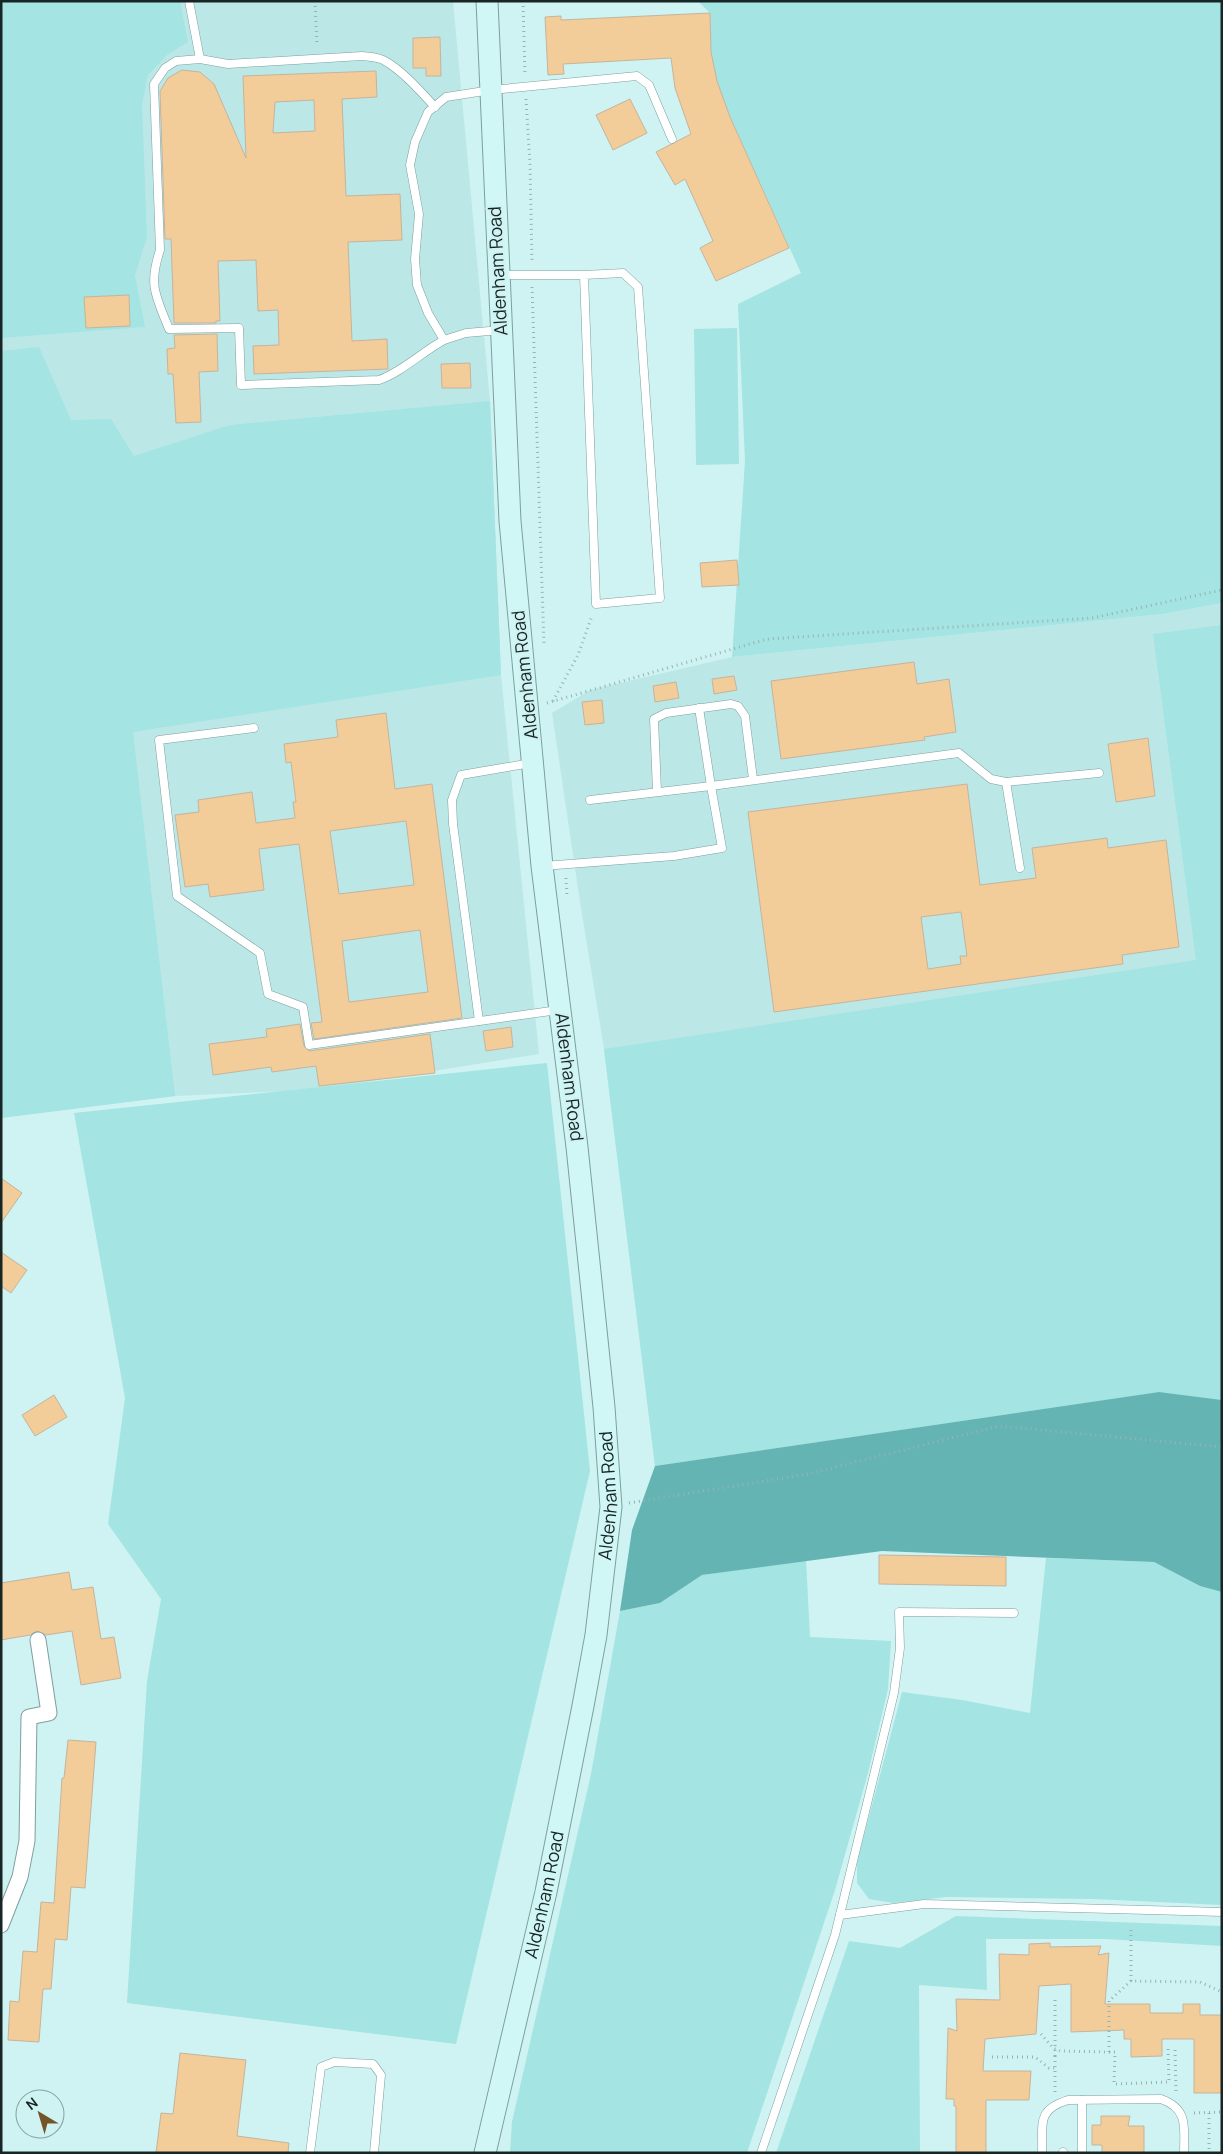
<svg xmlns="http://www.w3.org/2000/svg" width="1223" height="2154" font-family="Manrope,sans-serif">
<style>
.built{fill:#bbe8e7}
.green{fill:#a4e4e3}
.forest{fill:#64b4b3}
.building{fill:#f2cc99;stroke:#c5b49d;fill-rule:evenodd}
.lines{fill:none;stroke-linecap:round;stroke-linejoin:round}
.service-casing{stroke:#7d9f9e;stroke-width:9}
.minor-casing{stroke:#7d9f9e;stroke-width:17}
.secondary-casing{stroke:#7d9f9e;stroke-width:23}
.path{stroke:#96b3b2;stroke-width:3;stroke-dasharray:1 4;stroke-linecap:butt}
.service{stroke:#fff;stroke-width:8}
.minor{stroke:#fff;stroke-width:15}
.secondary{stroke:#d1f6f6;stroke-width:21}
.path-bridge{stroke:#96b3b2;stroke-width:3;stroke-dasharray:1 4;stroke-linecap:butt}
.labels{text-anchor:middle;stroke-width:4.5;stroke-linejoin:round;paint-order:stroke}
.street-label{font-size:18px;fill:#182525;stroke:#cff3f2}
</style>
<rect width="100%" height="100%" fill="#cff3f2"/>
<g class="built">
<polygon points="1,1 453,1 490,401 501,675 539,1054 315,1090 175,1096 1,1118"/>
<polygon points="1222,603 1222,1400 1159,1392 655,1466 604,1049 580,902 552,713 590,690 732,657 1163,614"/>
</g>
<g class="green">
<polygon points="1,1 180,1 188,42 167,55 148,75 142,105 147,237 135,275 145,327 1,338"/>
<polygon points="698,1 1222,1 1222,603 1163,614 732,657 745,461 738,304 801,273 730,117 717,81 711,52 710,13"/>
<polygon points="737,328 739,464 696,465 694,329"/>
<polygon points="39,347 71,420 111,419 134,456 230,425 490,401 501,675 133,732 175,1096 1,1118 1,351"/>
<polygon points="1222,625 1222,1400 1159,1392 655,1466 604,1049 1196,960 1153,634"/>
<polygon points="547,1063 590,1471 456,2044 127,2003 147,1681 161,1599 108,1524 125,1398 74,1113"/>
<polygon points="1046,1558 1154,1562 1200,1586 1222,1592 1222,1905 1094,1899 947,1897 893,1903 869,1899 857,1883 857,1862 902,1692 962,1700 1030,1713"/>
<polygon points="806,1560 810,1637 891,1641 888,1689 868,1773 835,1890 747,2153 510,2153 512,2122 591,1774 620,1611 660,1603 702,1575"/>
<polygon points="956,1916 1222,1926 1222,1946 1106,1939 986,1939 987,1990 919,1985 920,2153 776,2153 849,1941 900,1948"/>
</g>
<polygon class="forest" points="1159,1392 1222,1400 1222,1592 1200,1586 1154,1562 882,1551 702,1575 660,1603 620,1611 632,1530 655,1466"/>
<g class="building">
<polygon points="710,13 711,52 717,81 730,117 789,248 716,281 700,248 713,241 685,179 675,185 656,152 691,134 675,88 671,58 563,64 564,74 548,75 545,17 561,16 561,20"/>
<polygon points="440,37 441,76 426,76 426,68 413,68 413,38"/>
<path d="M182 70 200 72 214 84 246 158 243 76 376 71 377 97 342 99 346 196 400 194 402 240 348 242 352 341 387 339 388 369 254 374 253 346 279 345 278 310 258 311 256 260 218 261 220 321H216V323H174L171 239H165L160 91 168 78ZM314 100 315 131 273 133 275 102Z"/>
<polygon points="630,99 647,133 613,150 596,115"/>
<polygon points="129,295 130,326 86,328 84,297"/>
<polygon points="217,334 218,371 199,372 201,422 176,423 173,374 168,374 167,349 175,348 174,335"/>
<polygon points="470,363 471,388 442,388 441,364"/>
<polygon points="737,560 739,585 702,587 700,563"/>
<polygon points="914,662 917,684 949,679 956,732 924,737 925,740 781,759 771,681"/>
<polygon points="734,676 737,690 714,694 712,679"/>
<polygon points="676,682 679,698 655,702 653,686"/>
<polygon points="602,700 604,723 585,725 582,702"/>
<path d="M386 713 395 789 432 784 462 1018 314 1039 311 1023 322 1022 299 844 259 849 264 890 210 897 208 884 185 887 175 815 199 812 198 800 252 792 256 823 295 818 293 802H296L291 762 286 763 284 744 338 737 336 720ZM406 821 414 885 339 894 330 831ZM420 930 428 992 349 1002 342 941Z"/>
<polygon points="1148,738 1155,796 1116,802 1108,744"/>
<path d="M967 784 980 885 1036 878 1032 848 1107 838 1108 848 1166 840 1179 947 1122 955 1123 964 774 1012 748 812ZM961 912 967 956H960L961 964 928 969 921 917Z"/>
<polygon points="300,1024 304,1046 309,1051 430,1034 435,1073 319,1086 316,1066 272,1072 271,1067 213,1075 209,1044 267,1037 266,1029"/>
<polygon points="511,1027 513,1047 486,1051 483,1031"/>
<polygon points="1,1178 22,1193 1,1223"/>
<polygon points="1,1252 27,1270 11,1293 1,1286"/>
<polygon points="54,1395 67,1417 35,1436 22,1415"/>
<polygon points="879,1555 1006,1557 1006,1586 879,1584"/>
<polygon points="69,1572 72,1590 93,1587 101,1639 114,1637 121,1678 81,1685 72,1631 46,1635 37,1631 30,1635 1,1640 1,1583"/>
<polygon points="68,1740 96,1742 85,1888 71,1887 67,1940 55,1939 51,1989 43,1989 39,2042 8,2040 10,2001 19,2002 23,1951 37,1952 41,1902 54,1903 62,1778 64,1778"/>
<polygon points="1050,1943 1050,1947 1101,1946 1098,1955 1109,1953 1105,2004 1150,2004 1150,2013 1183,2013 1183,2004 1200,2004 1200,2015 1222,2015 1222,2093 1194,2093 1194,2039 1162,2039 1162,2056 1131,2057 1131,2039 1124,2039 1124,2030 1071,2032 1071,1984 1039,1986 1036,2034 985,2039 983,2071 1031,2071 1029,2100 986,2100 986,2153 956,2153 956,2106 954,2106 954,2099 946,2099 948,2028 957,2031 956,1999 1000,2000 999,1954 1029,1955 1029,1944"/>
<polygon points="180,2053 246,2060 237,2136 289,2143 288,2153 156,2153 161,2113 173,2114"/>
<polygon points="1101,2116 1130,2116 1128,2126 1144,2126 1144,2153 1102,2153 1102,2145 1092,2145 1092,2125 1101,2125"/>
</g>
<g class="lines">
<g class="service-casing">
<g id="service">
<polyline points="189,1 200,59"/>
<path d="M435 107C420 91 404 72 385 61 379 57 370 57 362 56L228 64 200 59 176 61 165 68 154 84 160 250C148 286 156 296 169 329L239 328 241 385 379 380C402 372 422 352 444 340"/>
<polyline points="501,275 584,275 623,273 638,287 660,598 596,604 584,275"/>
<polyline points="501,330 466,333 444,340 428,313 417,285 415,259 419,214 410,165 415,142 428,112 446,97 491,90 637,76 649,85 672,139"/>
<polyline points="254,728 159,740 177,896 260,953 268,994 303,1007 309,1045 558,1010"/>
<polyline points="1006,782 1020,868"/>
<polyline points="657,791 654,719 666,713 731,704 738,706 745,716 753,779"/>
<polyline points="590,800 711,786 699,708"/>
<polyline points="543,866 674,856 722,848 711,786 959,753 991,779 1006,782 1099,773"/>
<polyline points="479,1021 453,824 452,800 461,775 531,763"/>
<polyline points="840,1915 924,1904 1222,1912"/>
<polyline points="310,2153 321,2067 334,2062 373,2064 381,2075 374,2153"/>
<polyline points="761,2153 835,1935 894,1693 900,1648 899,1612 1014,1613"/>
<path d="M1042 2153C1043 2124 1036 2110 1068 2100L1161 2099C1189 2109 1184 2128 1184 2153"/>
<polyline points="1063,2153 1063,2152"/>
<polyline points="1082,2153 1082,2100"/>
</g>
</g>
<g class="minor-casing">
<polyline id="minor" points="1,1925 20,1877 27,1841 29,1717 49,1713 38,1640"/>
</g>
<g class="secondary-casing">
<g id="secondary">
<path id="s1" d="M485 2153 546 1892 583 1706 596 1635 611 1507 604 1407 577 1147 542 866 510 521 487 1"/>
</g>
</g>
<g class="path">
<polyline points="315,1 317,45"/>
<polyline points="523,1 525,76"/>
<polyline points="526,99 530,164 532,263"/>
<polyline points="532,287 544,645"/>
<polyline points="553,701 578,655 592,616"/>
<polyline points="547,703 767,639 1092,618 1222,590"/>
<polyline points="566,878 567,896"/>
<polyline points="629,1503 808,1474 999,1426 1222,1447"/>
<polyline points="1131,1930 1131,1981"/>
<polyline points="1041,2034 1053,2048 1060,2051 1109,2052 1109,2001 1131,1981 1200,1982 1222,1992"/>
<polyline points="1175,2050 1176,2093"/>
<polyline points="1109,2052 1115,2052 1114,2084 1169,2082 1168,2049"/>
<polyline points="1055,2056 1055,2093"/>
<polyline points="992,2057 1035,2057 1049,2068 1055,2068"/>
<polyline points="1194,2113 1222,2112"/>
<polyline points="1209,2113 1209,2153"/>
</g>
<use href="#service" class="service"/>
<use href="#minor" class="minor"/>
<use href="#secondary" class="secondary"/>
<polyline class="path-bridge" points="1055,2056 1055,1996"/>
</g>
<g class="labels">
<g class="street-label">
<text transform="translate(498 271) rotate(-93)" y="6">Aldenham Road</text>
<text transform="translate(525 675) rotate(-96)" y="6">Aldenham Road</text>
<text transform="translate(569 1077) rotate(83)" y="6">Aldenham Road</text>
<text dy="6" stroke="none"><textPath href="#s1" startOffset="670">Aldenham Road</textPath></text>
<text dy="6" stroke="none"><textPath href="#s1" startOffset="265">Aldenham Road</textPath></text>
</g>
</g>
<rect width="1223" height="2154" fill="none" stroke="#182525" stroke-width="5"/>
<g transform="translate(40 2114) rotate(322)"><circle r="24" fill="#cff3f2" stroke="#86a1a0"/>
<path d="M0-4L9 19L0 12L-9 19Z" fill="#74552a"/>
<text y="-8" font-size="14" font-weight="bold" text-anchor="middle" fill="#182525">N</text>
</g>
</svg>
